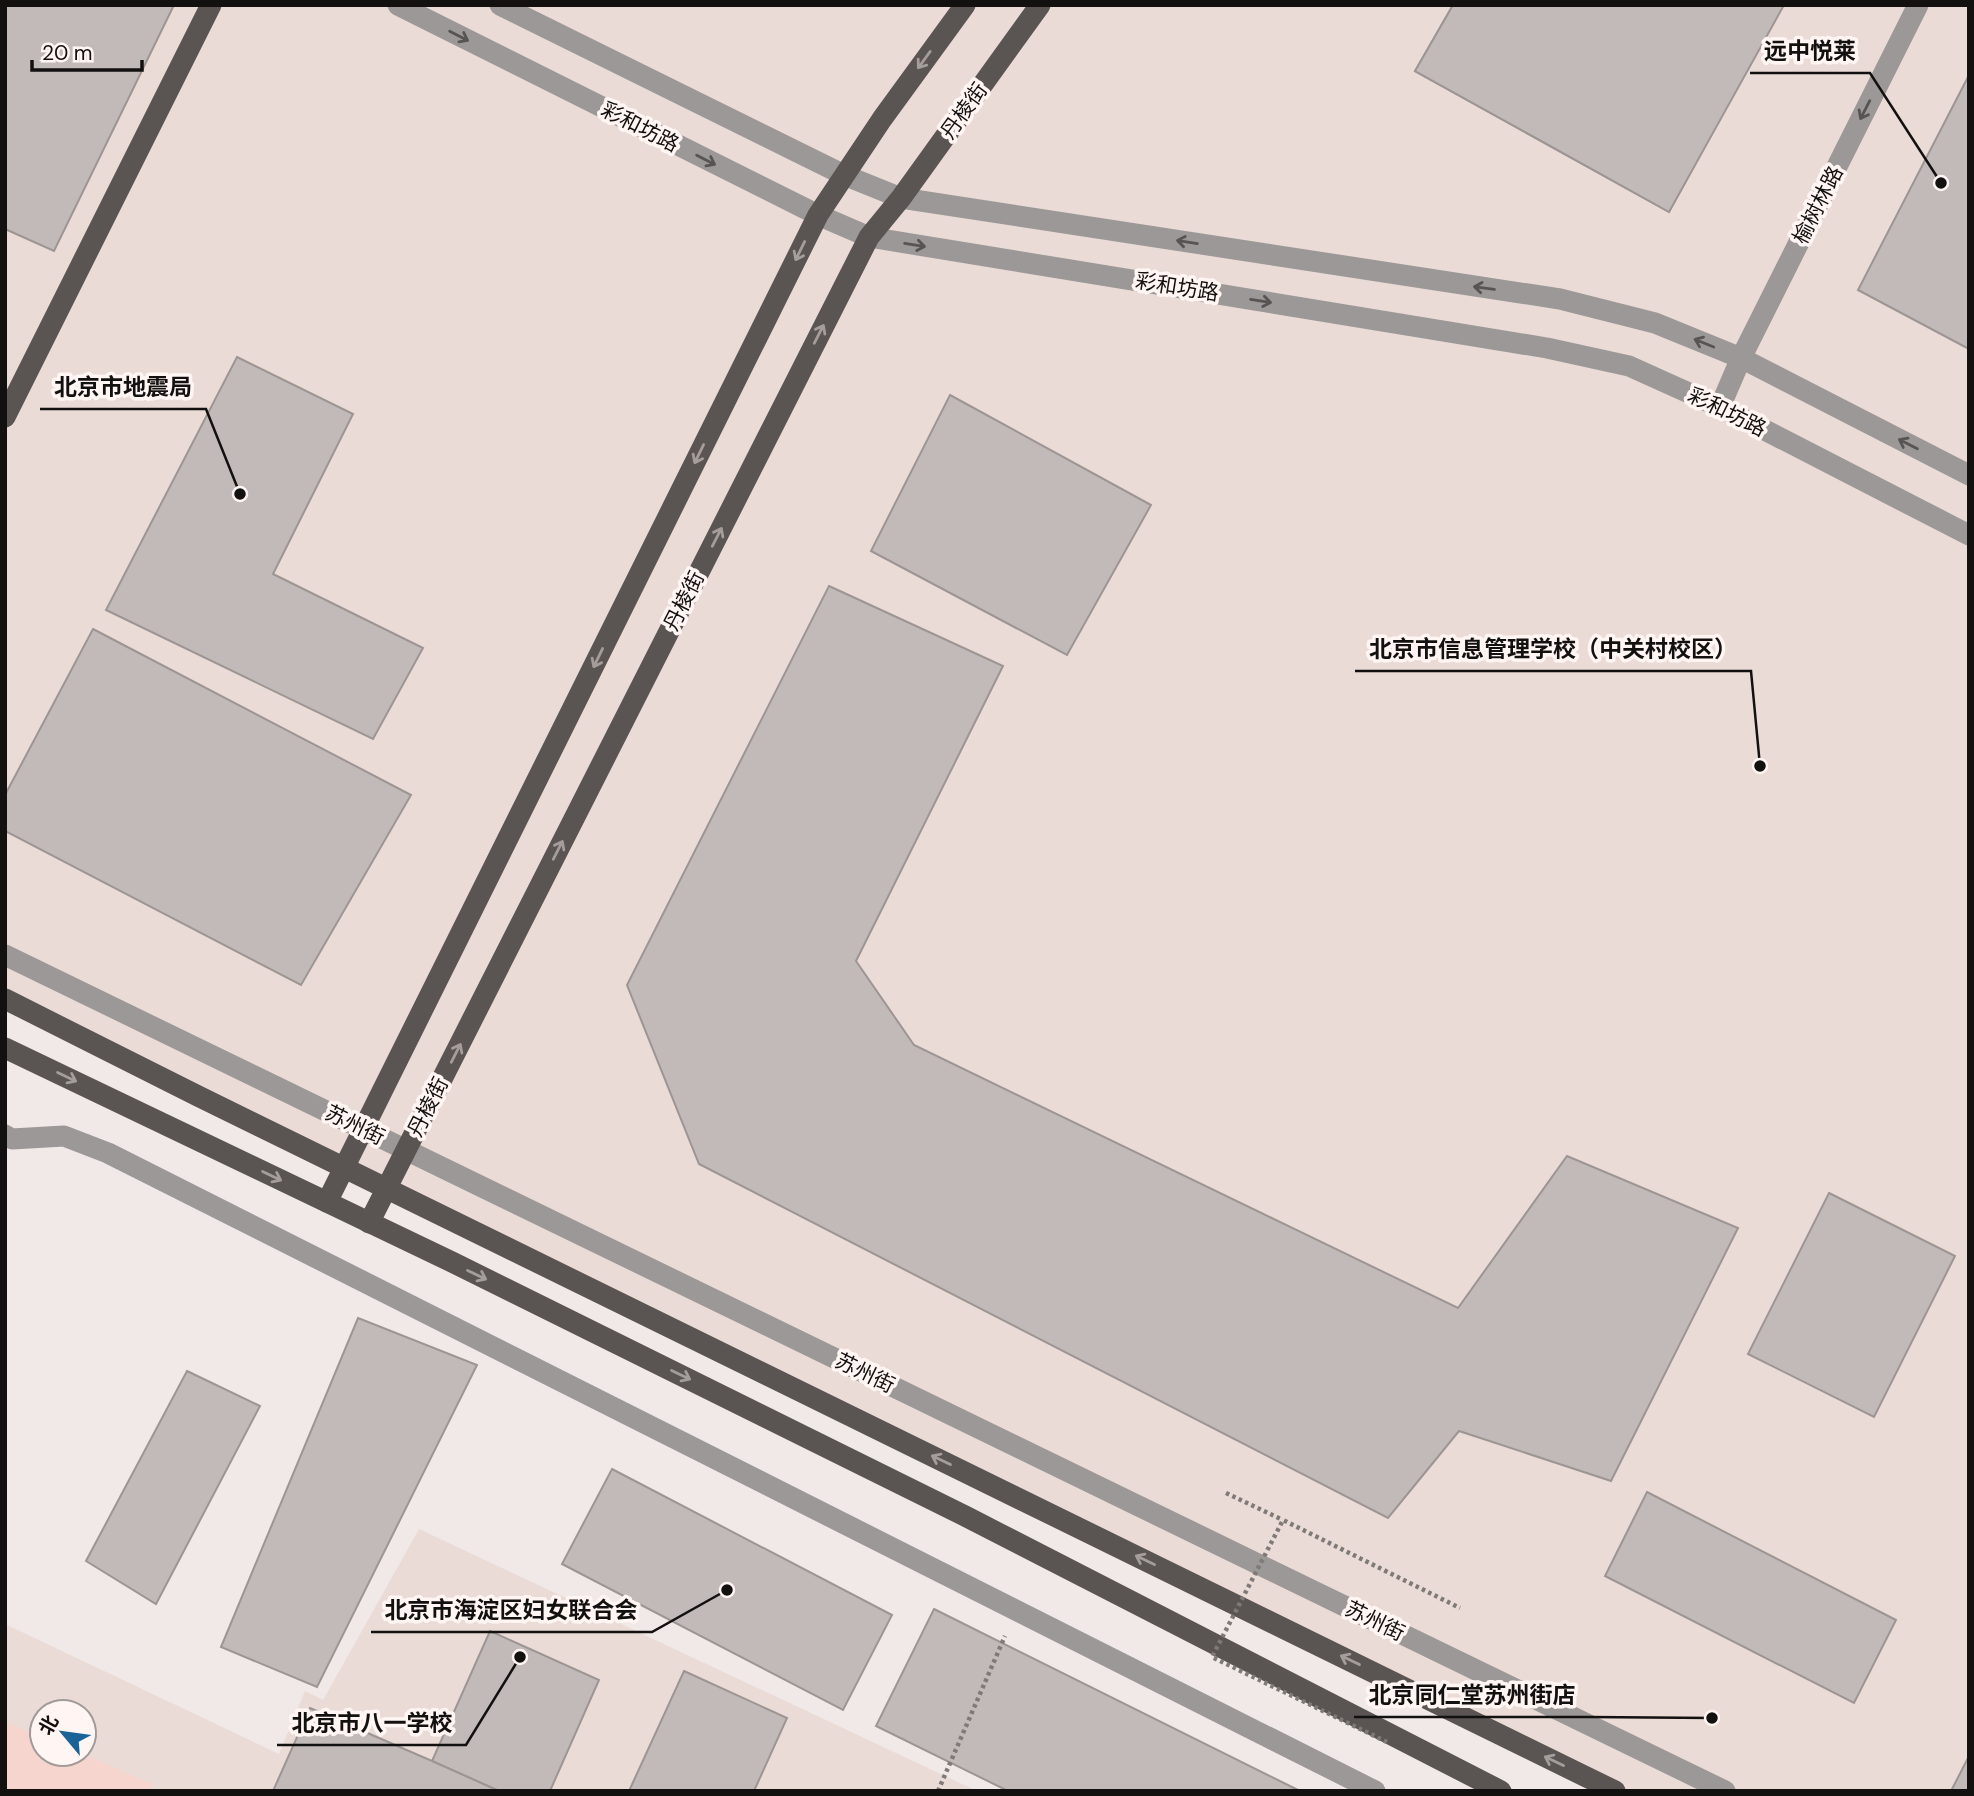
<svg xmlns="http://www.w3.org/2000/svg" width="1974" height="1796" font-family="'DM Sans','Noto Sans SC',sans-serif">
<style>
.built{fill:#ebdbd6;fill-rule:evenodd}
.green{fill:#f5d5cd}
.building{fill:#c1bab8;stroke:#9d9593;stroke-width:2}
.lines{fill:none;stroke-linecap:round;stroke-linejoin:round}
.path{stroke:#7f7978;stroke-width:4.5;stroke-dasharray:3.5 3.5;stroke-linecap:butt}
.minor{stroke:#9b9897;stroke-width:21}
.major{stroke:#5a5453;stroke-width:21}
.path-bridge{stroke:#7f7978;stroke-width:4.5;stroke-dasharray:3.5 3.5;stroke-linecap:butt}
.oneway{stroke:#575454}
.oneway2{stroke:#a49d9b}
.labels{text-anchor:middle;stroke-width:7;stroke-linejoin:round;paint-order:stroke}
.street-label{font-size:21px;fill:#131010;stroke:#fff6f4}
.leader{fill:none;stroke:#131010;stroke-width:2.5}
.callout-dot{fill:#131010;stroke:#fff6f4;stroke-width:2.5}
.callout-label{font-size:23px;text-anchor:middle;font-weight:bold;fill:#131010;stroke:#fff6f4;stroke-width:7;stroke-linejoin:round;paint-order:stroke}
</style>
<rect width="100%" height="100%" fill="#f1e9e7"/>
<g class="built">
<polygon points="5,5 1969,5 1969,1791 1615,1791 5,999"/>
<path d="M419 1529 977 1791H5V1624L279 1754 305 1691 323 1700ZM42 1712H84V1754H42Z"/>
</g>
<polygon class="green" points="5,1722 42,1737 42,1754 82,1754 153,1784 150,1791 5,1791"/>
<g class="building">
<polygon points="5,5 174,5 54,251 5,229"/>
<polygon points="1453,5 1666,5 1755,55 1669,212 1415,71"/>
<polygon points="1453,5 1784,5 1669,212 1415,71"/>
<polygon points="1969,75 1969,349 1858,290"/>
<polygon points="237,357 353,414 273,574 423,648 373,739 106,610"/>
<polygon points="950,395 1151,505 1067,655 871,551"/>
<polygon points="829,586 1003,666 856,961 914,1045 1458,1308 1567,1156 1738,1228 1611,1481 1459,1431 1388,1518 699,1164 627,985"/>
<polygon points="93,629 411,795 301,985 5,831 5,795"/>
<polygon points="1829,1193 1955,1256 1874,1417 1748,1354"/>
<polygon points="358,1318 477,1365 317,1687 221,1647"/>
<polygon points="187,1371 260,1406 156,1604 86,1561"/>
<polygon points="612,1469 892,1615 843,1710 562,1564"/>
<polygon points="1647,1492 1896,1620 1854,1703 1605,1576"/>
<polygon points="934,1609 1300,1791 1008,1791 876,1726"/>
<polygon points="490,1631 599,1680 550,1791 499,1791 432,1761"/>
<polygon points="684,1671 787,1718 754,1791 629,1791"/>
<polygon points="310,1708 432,1761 499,1791 273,1791"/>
<polygon points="1969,1756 1969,1791 1951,1791"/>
</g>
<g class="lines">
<g class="path">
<polyline points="1226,1493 1283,1520"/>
<polyline points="938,1791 1005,1636"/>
</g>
<g class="minor">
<polyline points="398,5 818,215 869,237 1547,348 1629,366 1720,407 1969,535"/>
<polyline points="500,5 844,175 901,198 1560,299 1655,323 1741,358 1969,475"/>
<polyline points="1720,407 1741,358 1918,5"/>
<polyline points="5,955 1725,1791"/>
<polyline points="5,1135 12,1139 64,1136 108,1153 1375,1791"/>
</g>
<g class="major">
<polyline points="5,417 211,5"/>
<polyline points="5,999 198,1096 1615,1791"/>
<polyline points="5,1048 452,1262 967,1517 1501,1791"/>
<polyline points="327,1202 818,215 882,119 965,5"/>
<polyline points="369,1223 869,237 901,198 1040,5"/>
</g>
<polyline class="path-bridge" points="1387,1742 1212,1657 1283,1520 1460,1608"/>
</g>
<defs><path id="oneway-shaft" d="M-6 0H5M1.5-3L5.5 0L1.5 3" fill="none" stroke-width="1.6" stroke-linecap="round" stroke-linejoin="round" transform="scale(1.75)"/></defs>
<g class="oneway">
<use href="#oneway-shaft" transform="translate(459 36) rotate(27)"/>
<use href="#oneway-shaft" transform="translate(1865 110) rotate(117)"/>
<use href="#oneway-shaft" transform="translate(706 160) rotate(27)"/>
<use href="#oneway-shaft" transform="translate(1187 242) rotate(-171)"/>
<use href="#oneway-shaft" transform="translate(915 245) rotate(9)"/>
<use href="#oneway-shaft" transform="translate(1484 288) rotate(-172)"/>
<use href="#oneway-shaft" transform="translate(1261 301) rotate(9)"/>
<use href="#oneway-shaft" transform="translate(1704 343) rotate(-158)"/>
<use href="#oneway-shaft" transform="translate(1908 444) rotate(-153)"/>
</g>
<g class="oneway2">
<use href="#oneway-shaft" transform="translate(924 60) rotate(126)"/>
<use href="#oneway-shaft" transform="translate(800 251) rotate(116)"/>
<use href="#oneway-shaft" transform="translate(819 334) rotate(-63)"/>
<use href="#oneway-shaft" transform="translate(699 454) rotate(116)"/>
<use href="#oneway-shaft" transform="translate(717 537) rotate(-63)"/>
<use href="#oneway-shaft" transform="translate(598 658) rotate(116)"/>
<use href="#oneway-shaft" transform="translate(558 850) rotate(-63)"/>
<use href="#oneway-shaft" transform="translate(456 1053) rotate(-63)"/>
<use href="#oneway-shaft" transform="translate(67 1077) rotate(26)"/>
<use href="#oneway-shaft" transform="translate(272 1176) rotate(26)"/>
<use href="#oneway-shaft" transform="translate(477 1275) rotate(26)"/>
<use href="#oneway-shaft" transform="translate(681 1375) rotate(26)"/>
<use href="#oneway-shaft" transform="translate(941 1460) rotate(-154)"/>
<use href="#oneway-shaft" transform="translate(1145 1560) rotate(-154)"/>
<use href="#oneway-shaft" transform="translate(1350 1660) rotate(-154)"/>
<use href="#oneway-shaft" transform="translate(1554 1761) rotate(-154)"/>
</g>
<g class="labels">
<g class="street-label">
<text transform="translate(964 111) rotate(-54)" y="7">丹棱街</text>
<text transform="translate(640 127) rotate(27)" y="7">彩和坊路</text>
<text transform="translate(1818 205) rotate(-63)" y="7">榆树林路</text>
<text transform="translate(1177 287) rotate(9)" y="7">彩和坊路</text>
<text transform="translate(1727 412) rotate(26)" y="7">彩和坊路</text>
<text transform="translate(684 601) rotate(-63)" y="7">丹棱街</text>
<text transform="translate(428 1107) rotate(-63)" y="7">丹棱街</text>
<text transform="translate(355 1125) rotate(26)" y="7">苏州街</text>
<text transform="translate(865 1373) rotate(26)" y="7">苏州街</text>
<text transform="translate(1375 1621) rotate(26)" y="7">苏州街</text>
</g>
</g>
<path class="leader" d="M1941 183L1870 73H1750M240 494L206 409H40M1760 766L1751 671H1355M727 1590L652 1632H371M1712 1718L1589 1717H1354M520 1657L466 1745H277"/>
<g class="callout-dot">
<circle cx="1941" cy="183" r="7"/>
<circle cx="240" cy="494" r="7"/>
<circle cx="1760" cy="766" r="7"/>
<circle cx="727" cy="1590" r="7"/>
<circle cx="1712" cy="1718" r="7"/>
<circle cx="520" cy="1657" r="7"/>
</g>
<g class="callout-label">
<text x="1810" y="59">远中悦莱</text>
<text x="123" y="395">北京市地震局</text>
<text x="1553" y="657">北京市信息管理学校（中关村校区）</text>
<text x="511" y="1618">北京市海淀区妇女联合会</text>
<text x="1472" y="1703">北京同仁堂苏州街店</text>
<text x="372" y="1731">北京市八一学校</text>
</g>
<rect width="1974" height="1796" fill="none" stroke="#131010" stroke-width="14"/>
<g transform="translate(63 1733) rotate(299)"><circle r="33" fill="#fff6f4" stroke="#a19a99" stroke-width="2"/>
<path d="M0-5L12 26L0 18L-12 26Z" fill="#196497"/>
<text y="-10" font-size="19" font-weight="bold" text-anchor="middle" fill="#131010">北</text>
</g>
<path d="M32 60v10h110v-10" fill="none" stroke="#131010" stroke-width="3.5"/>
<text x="42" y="60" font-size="21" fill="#131010" stroke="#fff6f4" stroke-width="5" paint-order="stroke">20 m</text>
</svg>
